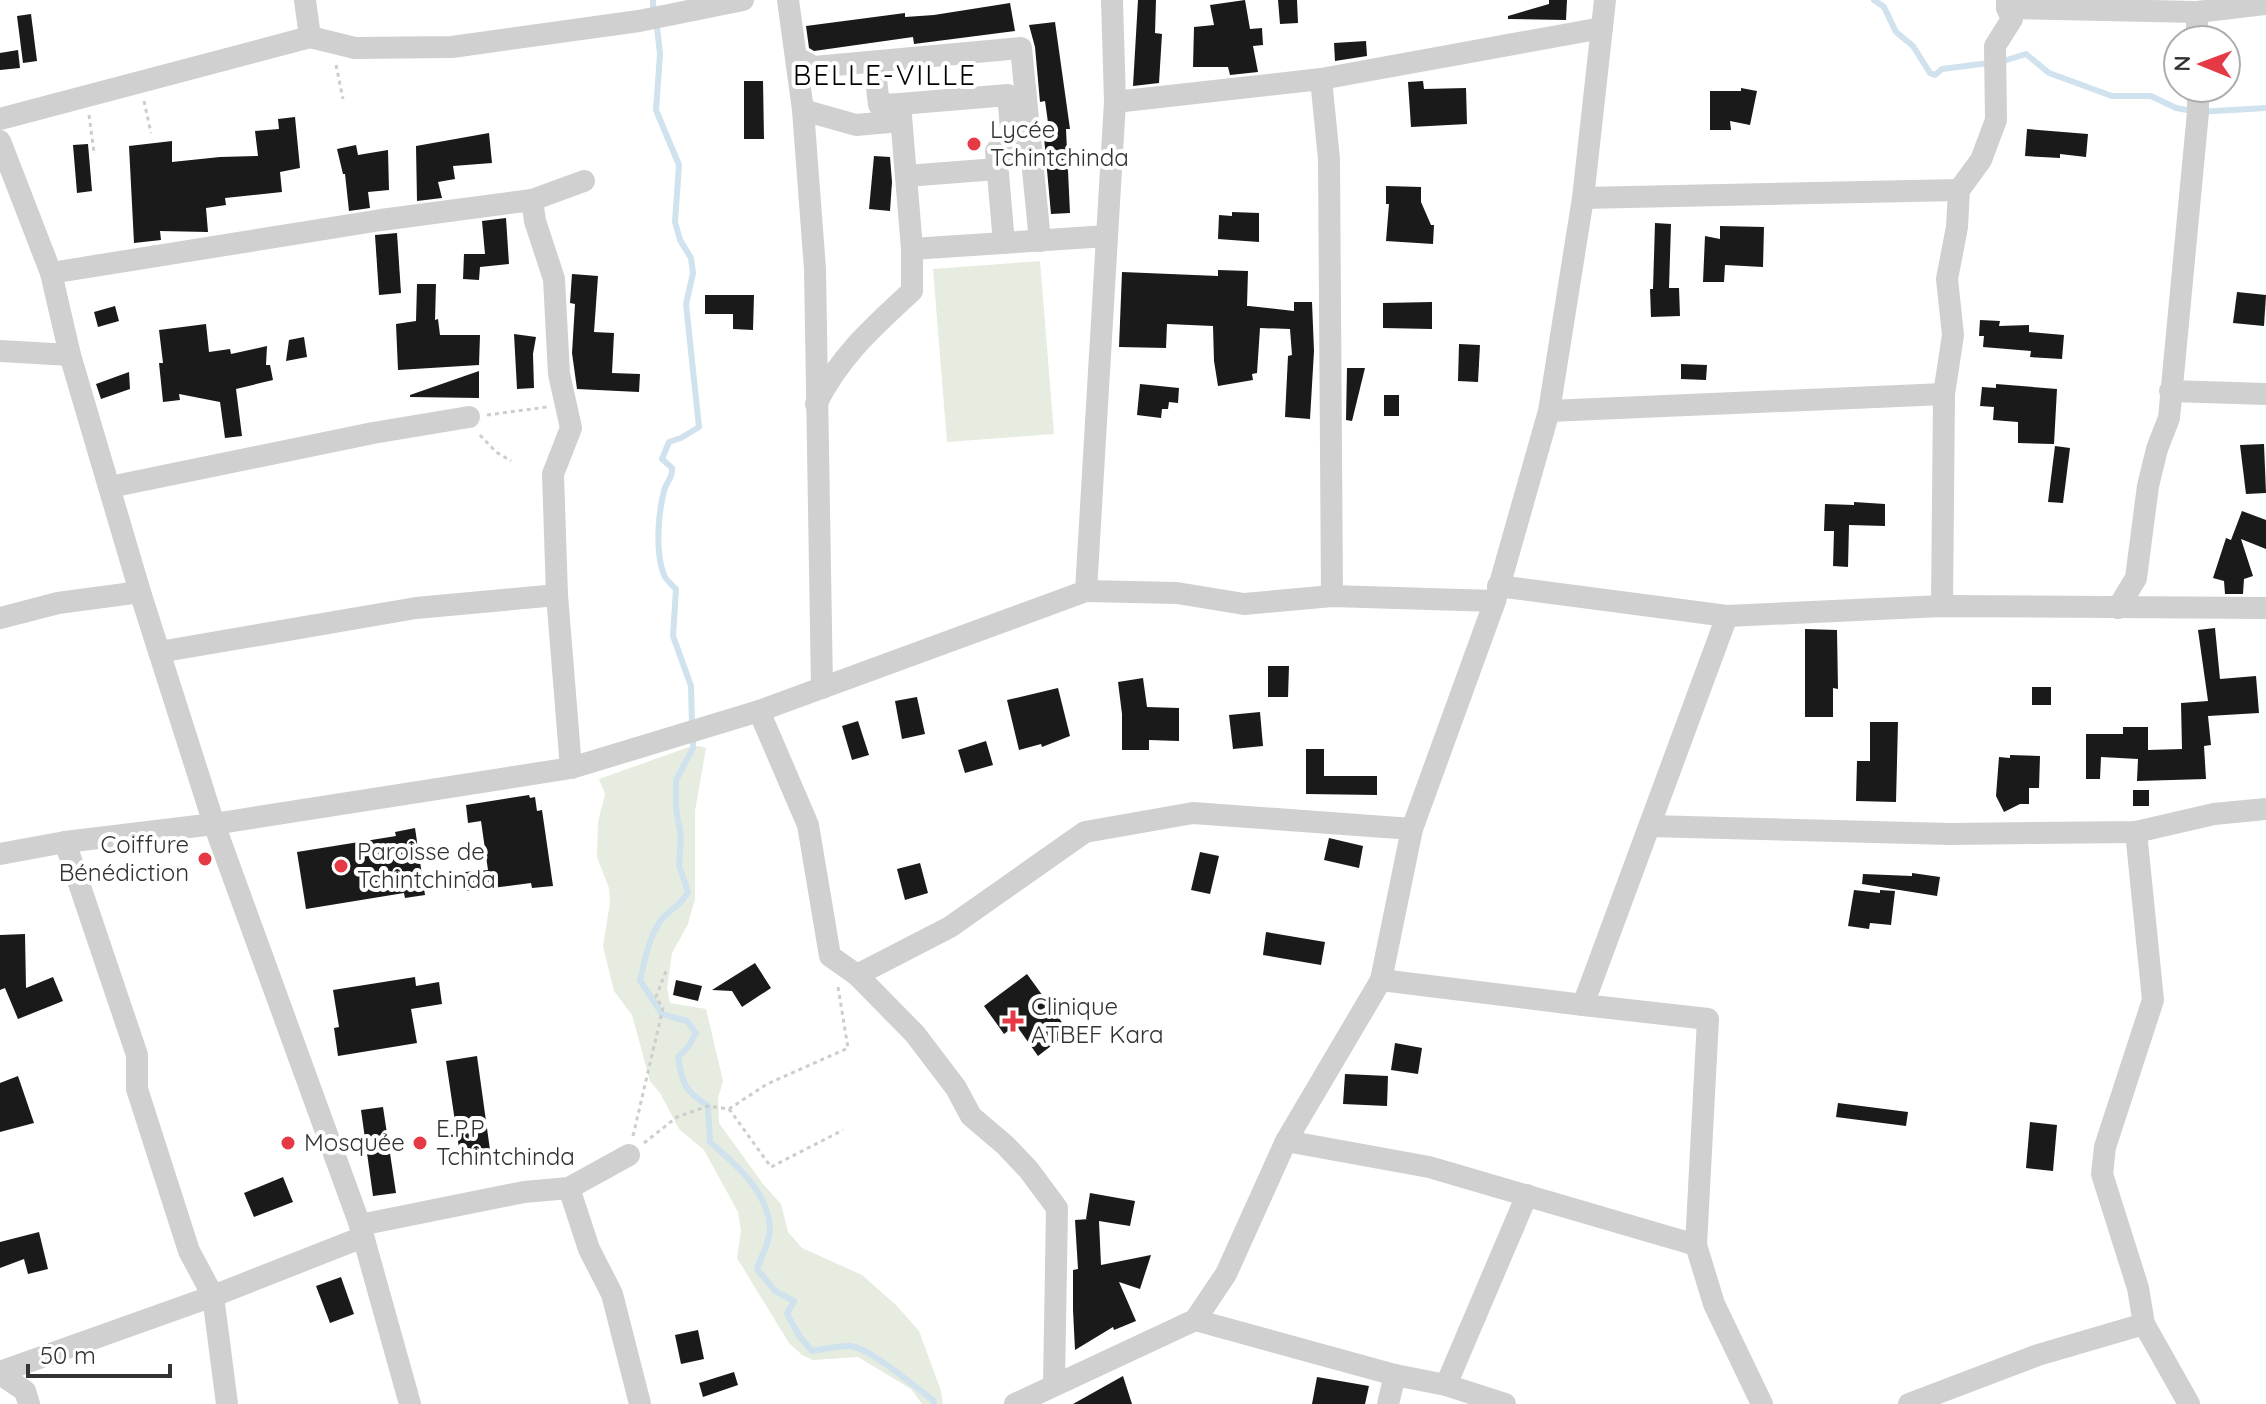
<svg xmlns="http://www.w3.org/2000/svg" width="2266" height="1404" font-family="Quicksand,sans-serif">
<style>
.green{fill:#e6ecdf}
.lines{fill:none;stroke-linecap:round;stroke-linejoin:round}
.stream{stroke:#cfe2ee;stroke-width:6}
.building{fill:#1a1a1a}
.path{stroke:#cdcdcd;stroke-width:3;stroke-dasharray:4 4;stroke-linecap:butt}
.minor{stroke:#d0d0d0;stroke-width:22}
.poi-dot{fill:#e63946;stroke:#fff;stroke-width:3}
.labels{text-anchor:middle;stroke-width:8;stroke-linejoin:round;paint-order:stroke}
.poi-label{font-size:24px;fill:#333;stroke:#fff;text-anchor:start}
.quarter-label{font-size:28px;letter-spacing:2px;fill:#000;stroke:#fff}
</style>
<rect width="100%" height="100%" fill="#fff"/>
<g class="green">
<polygon points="1040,261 1054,434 947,442 933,269"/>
<polygon points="699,746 706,748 695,811 695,899 688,924 672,953 667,988 670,1003 706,1009 723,1081 718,1098 719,1123 763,1184 781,1204 788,1232 802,1248 862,1275 897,1306 919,1331 941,1391 943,1404 922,1404 911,1389 858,1357 813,1360 802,1355 789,1343 737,1258 741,1231 738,1212 704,1150 679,1129 660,1093 650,1081 632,1015 614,991 603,946 610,903 609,888 597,857 598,822 605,794 599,779 689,747"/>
</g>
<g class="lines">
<g class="stream">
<path d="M653 0V19L657 27 660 54 656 110 679 165 675 222 680 240 691 258 693 273 686 304 699 427 681 438 669 442 662 459 672 468C673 478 666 482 664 491 658 515 655 552 664 575 666 580 672 585 676 589L673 636 691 686 692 725"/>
<polyline points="1874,0 1884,7 1896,32 1913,46 1930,73 1935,75 1942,69 1989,63"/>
<polyline points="2000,62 2026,54 2049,73 2112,96 2151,96 2176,108 2198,112 2266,108"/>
<path d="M693 736V748L676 780V808L681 837 679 865 688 892C680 907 672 907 662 919 649 935 645 960 640 980L662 1014 687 1021 696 1033 688 1047 678 1057C682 1084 685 1091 708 1106L710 1142C736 1165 767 1190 770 1227 771 1239 761 1257 757 1269L775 1291 794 1301 787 1314 800 1337 812 1351C825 1349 839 1345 851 1346 873 1350 913 1386 933 1400L934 1404"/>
</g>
</g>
<g class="building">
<polygon points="1138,0 1156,0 1155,33 1162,34 1159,83 1133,86"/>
<polygon points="1245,0 1250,29 1262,28 1263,45 1253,46 1258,72 1230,75 1228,67 1193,67 1194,27 1214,25 1210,5"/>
<polygon points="1278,0 1297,0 1298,23 1280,24"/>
<polygon points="1549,0 1567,0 1566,20 1508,19 1508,16 1549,4"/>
<polygon points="1010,3 1015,31 914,44 913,37 814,51 809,48 806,26 905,13 905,17 934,15"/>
<polygon points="31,14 37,61 23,63 17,16"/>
<polygon points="1055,22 1070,129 1066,129 1070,213 1051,214 1044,137 1050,137 1045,101 1040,102 1035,47 1029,25"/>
<polygon points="1366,41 1367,56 1335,61 1334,43"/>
<polygon points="18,50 20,68 0,70 0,53"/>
<polygon points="744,81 763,81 764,139 744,139"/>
<polygon points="1423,81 1424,89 1466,88 1467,124 1411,127 1408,82"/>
<polygon points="1741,88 1757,91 1750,125 1730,121 1731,130 1710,130 1710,91 1741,91"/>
<polygon points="295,117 300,168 280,172 282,192 225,198 226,205 206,208 208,232 160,231 161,240 134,243 129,146 172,141 172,162 220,157 258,156 255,131 279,129 278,119"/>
<polygon points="2027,129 2088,134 2086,157 2060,154 2060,158 2025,156"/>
<polygon points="489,133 492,163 453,166 455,179 438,182 442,198 417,201 416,146"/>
<polygon points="88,144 92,191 77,193 73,145"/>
<polygon points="356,145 358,155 388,150 389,190 368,192 370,208 349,211 345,174 343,174 337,149"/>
<polygon points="874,156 890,157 892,182 890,211 869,209"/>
<polygon points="1386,186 1421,187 1421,202 1431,225 1434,225 1433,244 1386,241 1389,204 1386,204"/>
<polygon points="1232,212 1259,213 1259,242 1218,239 1219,215 1232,216"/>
<polygon points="506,218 509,264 480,267 479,280 463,279 464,254 485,254 482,221"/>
<polygon points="1655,223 1671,224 1669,288 1679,288 1680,316 1651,317 1650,289 1653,289"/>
<polygon points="1720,226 1764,227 1763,267 1725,265 1724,282 1703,282 1705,236 1720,239"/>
<polygon points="397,233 401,293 379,295 375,235"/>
<polygon points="1218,270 1248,271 1247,306 1249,306 1294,311 1294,302 1312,302 1314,351 1310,419 1285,417 1288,356 1292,355 1290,329 1260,328 1257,373 1252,374 1253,380 1218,386 1214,361 1213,326 1167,324 1166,348 1119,347 1122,272 1218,276"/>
<polygon points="572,274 598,276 594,332 614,333 612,373 640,374 639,392 577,389 572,353 575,304 570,303"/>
<polygon points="417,284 436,284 435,320 438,319 440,335 480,335 479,365 398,370 396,324 416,321"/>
<polygon points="2237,292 2266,295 2264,326 2233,323"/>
<polygon points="705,295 754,295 753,330 733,329 733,314 705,314"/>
<polygon points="1432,302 1432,329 1383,328 1383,303"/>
<polygon points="115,306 119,321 98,327 94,312"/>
<polygon points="1980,320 2000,321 1999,326 2029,325 2029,332 2064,335 2062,359 2030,357 2031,351 1983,347 1984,336 1979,336"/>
<polygon points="206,324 209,352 230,349 231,354 267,346 266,365 270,365 273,380 236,389 242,436 225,438 220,402 179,394 180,400 163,402 159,363 163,363 159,330"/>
<polygon points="514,334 536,337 533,354 534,388 517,389"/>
<polygon points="304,337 307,357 286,361 289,340"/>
<polygon points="1459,344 1480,345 1478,382 1458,381"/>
<polygon points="1681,364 1707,365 1706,380 1681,379"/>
<polygon points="1347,368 1365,368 1352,421 1346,420"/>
<polygon points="479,371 479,398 410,397 410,395"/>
<polygon points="129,372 130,389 101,399 96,384"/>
<polygon points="1140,384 1179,388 1178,403 1169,402 1168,409 1162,409 1161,418 1137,415"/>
<polygon points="1996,384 2057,389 2054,444 2018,443 2018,422 1993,420 1994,407 1980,406 1982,387 1996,388"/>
<rect x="1384" y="395" width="15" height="21"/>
<polygon points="2264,444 2266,493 2246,494 2240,445"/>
<polygon points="2055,446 2070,448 2063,503 2048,502"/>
<polygon points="1854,502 1885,504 1885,526 1849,525 1848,567 1833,566 1834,531 1824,531 1825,504 1854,505"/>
<polygon points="2242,511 2266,520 2266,549 2241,539 2253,576 2244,579 2243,594 2225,594 2224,581 2213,578 2226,538 2231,540"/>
<polygon points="2215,628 2220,679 2256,676 2259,713 2208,716 2211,745 2204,746 2206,779 2137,781 2138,759 2101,757 2100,779 2086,779 2086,734 2123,734 2123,727 2148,727 2148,750 2182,749 2181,703 2208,701 2198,630"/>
<polygon points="1805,629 1837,630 1838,689 1833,688 1833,717 1805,717"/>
<polygon points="1268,666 1289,666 1288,697 1268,697"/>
<polygon points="1143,678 1147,707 1179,708 1179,741 1149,740 1149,750 1122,750 1122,714 1118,682"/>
<rect x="2032" y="687" width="19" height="18"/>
<polygon points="1058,688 1070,736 1042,747 1041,744 1019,750 1007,700"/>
<polygon points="917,697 925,734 902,739 895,701"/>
<polygon points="1260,712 1263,746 1233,749 1229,715"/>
<polygon points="858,721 869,755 852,760 842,726"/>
<polygon points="1870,722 1898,722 1896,802 1856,801 1857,761 1870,761"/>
<polygon points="986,741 993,765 965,773 958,750"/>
<polygon points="1306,749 1324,749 1324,776 1377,776 1377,795 1306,794"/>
<polygon points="2010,755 2040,756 2039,788 2029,788 2029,804 2020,804 2004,812 1996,796 1999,757 2010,758"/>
<rect x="2133" y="790" width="16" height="16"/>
<polygon points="529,795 530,798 535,797 537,811 542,810 553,886 532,888 531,883 467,891 465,872 488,870 481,821 468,823 466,805"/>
<polygon points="415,828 425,895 405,898 404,893 306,909 297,852 396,836 395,832"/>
<polygon points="1329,838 1363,846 1359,868 1324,860"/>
<polygon points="1200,852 1219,856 1210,894 1191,890"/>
<polygon points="920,863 928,893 905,900 897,869"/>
<polygon points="1912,873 1940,877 1937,896 1862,884 1863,874 1912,876"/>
<polygon points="1854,890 1880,893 1880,890 1895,891 1891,925 1870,923 1869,929 1848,926"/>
<polygon points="1266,932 1325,942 1321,965 1263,955"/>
<polygon points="25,934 26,988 53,977 63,1001 18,1019 5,988 0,990 0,935"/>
<polygon points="755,963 771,988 742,1007 732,991 712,990"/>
<polygon points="1027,974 1069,1032 1038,1056 1016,1025 1004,1034 984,1006"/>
<polygon points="415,977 416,986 439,982 442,1004 411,1009 417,1043 338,1056 334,1028 339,1027 333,990"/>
<polygon points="676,980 702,986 698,1001 673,995"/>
<polygon points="1395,1043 1422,1048 1418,1074 1391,1070"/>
<polygon points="477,1056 490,1150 460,1155 446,1061"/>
<polygon points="1345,1074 1388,1076 1387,1106 1343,1104"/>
<polygon points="18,1076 34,1123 0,1132 0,1083"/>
<polygon points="1838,1103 1908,1112 1906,1126 1836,1117"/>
<polygon points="383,1107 396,1193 373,1196 361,1110"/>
<polygon points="2030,1122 2057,1125 2053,1171 2026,1168"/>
<polygon points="283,1177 293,1202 254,1217 244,1193"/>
<polygon points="1090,1193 1135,1201 1130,1226 1099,1221 1101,1265 1151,1255 1140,1289 1119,1282 1136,1321 1114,1330 1113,1327 1075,1350 1073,1310 1073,1270 1078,1269 1075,1220 1089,1219 1086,1219"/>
<polygon points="39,1232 48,1269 28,1274 24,1259 0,1268 0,1242"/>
<polygon points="341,1277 354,1314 330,1323 316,1286"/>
<polygon points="698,1330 704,1359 681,1364 675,1335"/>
<polygon points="734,1372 738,1385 703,1397 699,1383"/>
<polygon points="1123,1376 1132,1404 1073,1404"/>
<polygon points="1317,1377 1369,1386 1365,1404 1312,1404"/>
</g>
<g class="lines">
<g class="path">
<polyline points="336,65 343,99"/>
<polyline points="144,101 151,133"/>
<polyline points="89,115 94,152"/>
<polyline points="487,415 547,407"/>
<polyline points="480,435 496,452 511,461"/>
<polyline points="729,1109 771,1167 843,1130"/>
<polyline points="633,1136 663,1008 656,997 666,971"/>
<polyline points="644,1143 677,1117 708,1106 729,1109 767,1084 848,1048 838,987"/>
</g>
<g class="minor">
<polyline points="788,0 803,110 815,269 822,688"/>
<polyline points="2007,0 2007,8 2197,12 2266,4"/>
<polyline points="2197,12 2197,40"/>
<polyline points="310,37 355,48 452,47 639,21 743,0"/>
<polyline points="796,57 814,67 1021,48 1040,241"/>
<polyline points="874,62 879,105 900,104"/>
<polyline points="1321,79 1329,159 1332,596"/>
<polyline points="1115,102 1321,79 1602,28"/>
<polyline points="803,110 856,125 901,121"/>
<polyline points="0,119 310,37 305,0"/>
<polyline points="0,141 51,273 70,355 140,592 214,824 360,1225 410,1404"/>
<polyline points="906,176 997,169"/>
<polyline points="1583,198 1959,190"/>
<polyline points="532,200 535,221 554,279 559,374 571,428 553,474 557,595 571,768"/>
<polyline points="912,249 1107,236"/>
<polyline points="51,273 381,220 532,200 584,181"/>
<polyline points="0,351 70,355"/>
<polyline points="2170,391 2266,394"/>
<path d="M816 404C840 356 873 327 912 291V249L900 104 1008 95 1013 150 996 151 1004 243"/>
<polyline points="1549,411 1944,394"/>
<polyline points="110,487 373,433 469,417"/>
<polyline points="1498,586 1727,616 1942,606 2266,608"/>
<polyline points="1086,591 1177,593 1244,604 1332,596 1495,601"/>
<polyline points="1942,606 1944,394 1953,335 1947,279 1957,227 1959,190 1981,160 1996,120 1995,46 2012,19 2007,8"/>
<polyline points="2118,608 2136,578 2148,486 2157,449 2169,418 2198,112 2198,88"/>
<polyline points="0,618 58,603 140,592"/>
<polyline points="159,652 416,608 557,595"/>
<polyline points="759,711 808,825 830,956 857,975 950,927 1085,832 1193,813 1412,829"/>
<polyline points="1650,826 1950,834 2136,832 2214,814 2266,809"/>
<polyline points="2136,832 2153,1000 2105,1147 2102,1174 2138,1288 2144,1324 2189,1404"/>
<polyline points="65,842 137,1055 137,1089 189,1251 213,1296 227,1404"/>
<polyline points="0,854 65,842 214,824 571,768 759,711 1086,591 1115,102 1112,0"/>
<polyline points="857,975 915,1034 956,1088 971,1116 1005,1145 1028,1169 1057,1208 1054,1384"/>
<polyline points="1381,980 1583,1005 1727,616"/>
<polyline points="1583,1005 1708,1019 1696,1245"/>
<polyline points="1286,1141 1429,1167 1696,1245 1714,1304 1762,1404"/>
<polyline points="569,1188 589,1249 612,1294 640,1404"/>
<polyline points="360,1225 524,1192 569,1188 629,1155"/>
<polyline points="1195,1320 1395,1375 1446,1385 1505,1404"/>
<polyline points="0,1372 213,1296 363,1237"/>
<polyline points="0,1374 25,1391 29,1404"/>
<polyline points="1446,1385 1527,1195"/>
<polyline points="1015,1404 1195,1320 1226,1274 1286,1141 1381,980 1412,829 1495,601 1549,411 1583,198 1605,0"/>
<polyline points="1388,1404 1395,1375"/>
<polyline points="1909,1404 2038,1355 2144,1324"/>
</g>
</g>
<g class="poi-dot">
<circle cx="974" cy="144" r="8"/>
<circle cx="205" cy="859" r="8"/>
<circle cx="341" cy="866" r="8"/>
<path d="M1009 1009h8v8h8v8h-8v8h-8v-8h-8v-8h8z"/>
<circle cx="288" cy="1143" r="8"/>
<circle cx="420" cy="1143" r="8"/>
</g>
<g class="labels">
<g class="poi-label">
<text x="990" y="138">Lycée<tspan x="990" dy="28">Tchintchinda</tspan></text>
<text x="189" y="853" text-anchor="end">Coiffure<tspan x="189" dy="28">Bénédiction</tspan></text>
<text x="357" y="860">Paroisse de<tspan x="357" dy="28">Tchintchinda</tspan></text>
<text x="1031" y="1015">Clinique<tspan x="1031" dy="28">ATBEF Kara</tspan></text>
<text x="436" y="1137">E.P.P<tspan x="436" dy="28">Tchintchinda</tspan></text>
<text x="304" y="1151">Mosquée</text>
</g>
<g class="quarter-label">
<text x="885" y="85">BELLE-VILLE</text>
</g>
</g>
<g transform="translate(2202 64) rotate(271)"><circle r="38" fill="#ffffff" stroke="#adadad" stroke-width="2"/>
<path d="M0-6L14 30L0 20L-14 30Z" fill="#e63946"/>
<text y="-12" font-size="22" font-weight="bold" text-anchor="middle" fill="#333333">N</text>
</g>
<path d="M28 1364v12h142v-12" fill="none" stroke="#333333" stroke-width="4"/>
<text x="40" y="1364" font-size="24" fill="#333333" stroke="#ffffff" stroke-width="6" paint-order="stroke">50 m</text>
</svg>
